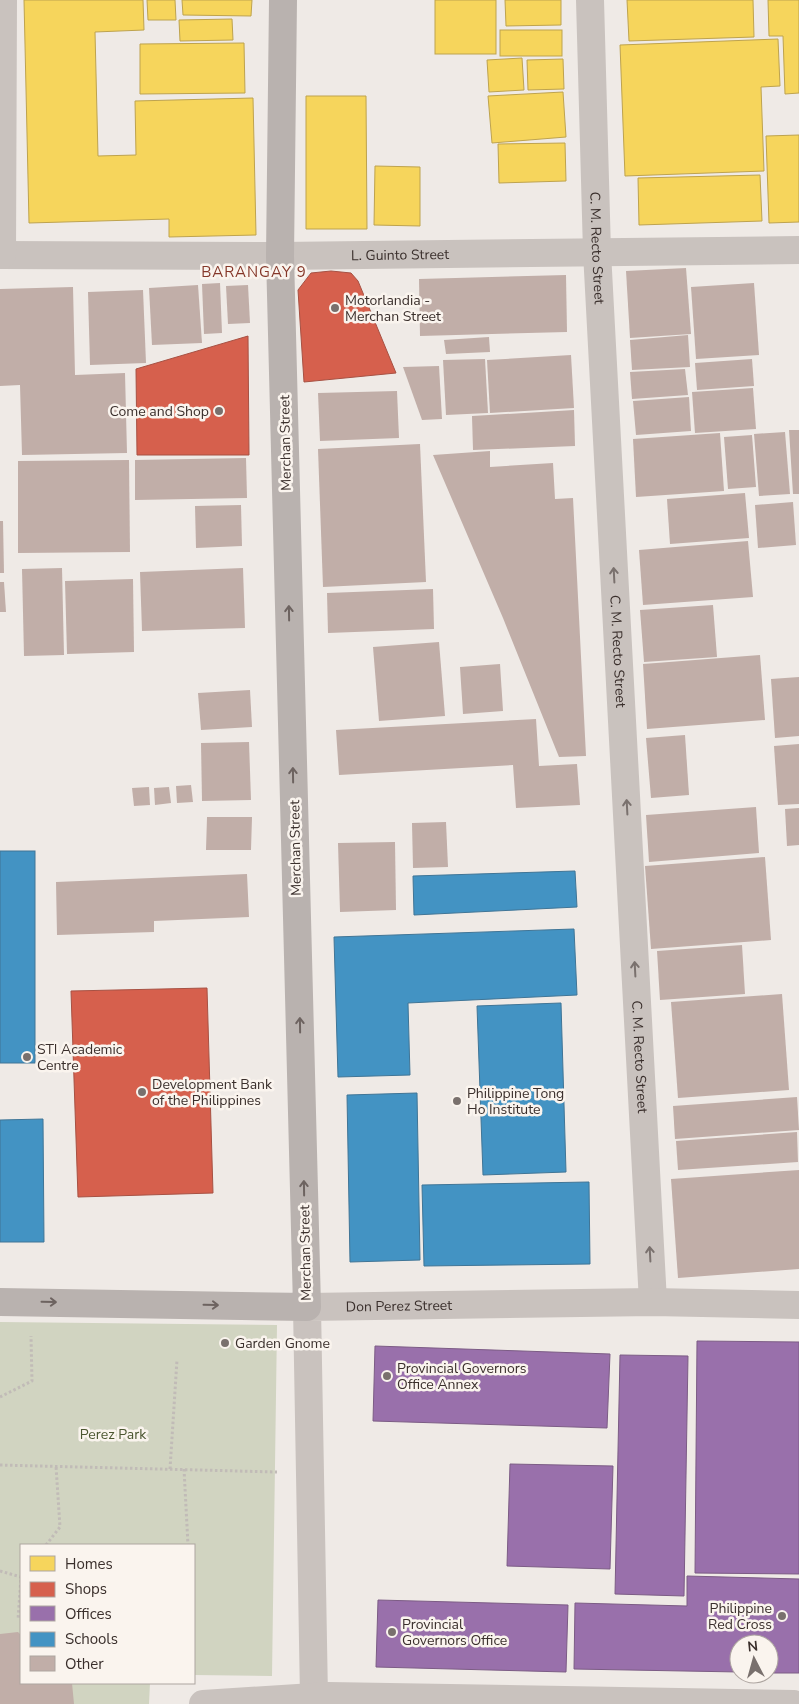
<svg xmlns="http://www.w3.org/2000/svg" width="799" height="1704" font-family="'Nunito Sans',sans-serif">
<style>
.green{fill:#d1d4c1}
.homes{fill:#f6d55c;stroke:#bea34e}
.shops{fill:#d6604d;stroke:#a75143}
.offices{fill:#9970ab;stroke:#7c5c85}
.schools{fill:#4393c3;stroke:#407596}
.building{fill:#c1aea8}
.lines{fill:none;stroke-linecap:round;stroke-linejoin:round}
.path{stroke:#c1bbb7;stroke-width:3;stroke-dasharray:2.5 2.5;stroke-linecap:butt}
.street{stroke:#c9c2be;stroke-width:28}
.secondary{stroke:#b9b2af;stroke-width:28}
.oneway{stroke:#7a716e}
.oneway2{stroke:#6d6360}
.poi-dot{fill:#79706d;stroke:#faf4ee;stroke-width:2}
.labels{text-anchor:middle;stroke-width:5;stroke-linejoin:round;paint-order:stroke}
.street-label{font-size:14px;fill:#3a2f2c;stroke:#faf4ee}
.poi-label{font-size:14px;fill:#3a2f2c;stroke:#faf4ee;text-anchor:start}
.park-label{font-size:14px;fill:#4c5731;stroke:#faf4ee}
.neighbourhood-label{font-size:15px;letter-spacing:1px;fill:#853729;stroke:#faf4ee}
</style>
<rect width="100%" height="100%" fill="#efeae6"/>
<polygon class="green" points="0,1322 277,1325 272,1676 194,1675 194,1545 21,1545 21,1683 150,1683 149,1704 0,1704"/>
<g class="homes">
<polygon points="24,0 143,0 144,30 95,32 98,156 136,155 135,101 253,98 256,235 169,237 169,219 29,223"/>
<polygon points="147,0 175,0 176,20 148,20"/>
<polygon points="182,0 252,0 251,16 183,15"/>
<rect x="435" y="0" width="61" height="54"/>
<polygon points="505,0 561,0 561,25 506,26"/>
<polygon points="627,0 753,0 754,37 629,41"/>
<polygon points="768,0 799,0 799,93 785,94 783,36 769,36"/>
<polygon points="232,19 233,40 180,41 179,20"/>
<rect x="500" y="30" width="62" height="26"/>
<polygon points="778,39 780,86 761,87 764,171 625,176 620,45"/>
<polygon points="244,43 245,93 140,94 140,44"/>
<polygon points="522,58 524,90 489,92 487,60"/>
<polygon points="563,59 564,89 528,90 527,60"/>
<polygon points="563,92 566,137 492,143 488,96"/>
<polygon points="306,96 366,96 367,229 306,229"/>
<polygon points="799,135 799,222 769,223 766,136"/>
<polygon points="565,143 566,181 499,183 498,144"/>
<polygon points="375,166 420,167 420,226 374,225"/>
<polygon points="760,175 762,221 639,225 638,178"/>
</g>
<g class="shops">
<polygon points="331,271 351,273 358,281 396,373 304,382 298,290 311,273"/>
<polygon points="248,336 249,455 137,455 136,369"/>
<polygon points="207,988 213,1193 78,1197 71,991"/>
</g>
<g class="offices">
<polygon points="697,1341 799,1342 799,1574 695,1573"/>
<polygon points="375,1346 610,1354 607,1428 373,1421"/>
<polygon points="620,1355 688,1356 684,1596 615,1594"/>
<polygon points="510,1464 613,1466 610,1569 507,1566"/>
<polygon points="687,1576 799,1579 799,1673 769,1673 769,1644 739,1644 739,1672 574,1669 575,1603 687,1606"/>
<polygon points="378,1600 568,1605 566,1672 376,1667"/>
</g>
<g class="schools">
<rect x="0" y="851" width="35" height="212"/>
<polygon points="575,871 577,907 414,915 413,876"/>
<polygon points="574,929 577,995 408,1003 410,1075 338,1077 334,937"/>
<polygon points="561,1003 566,1172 483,1175 477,1006"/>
<polygon points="417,1093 420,1260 350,1262 347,1095"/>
<polygon points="43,1119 44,1242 0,1242 0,1120"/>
<polygon points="589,1182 590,1264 424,1266 422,1185"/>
</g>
<g class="building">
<polygon points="686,268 691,334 630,338 626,271"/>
<polygon points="566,275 567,332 420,336 419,279"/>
<polygon points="220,283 222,333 204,334 202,284"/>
<polygon points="754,283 759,355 696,359 691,287"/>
<polygon points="198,285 202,343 152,345 149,288"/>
<polygon points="248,285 250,323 228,324 226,286"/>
<polygon points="73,287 75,375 125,373 127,453 22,455 20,385 0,386 0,289"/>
<polygon points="143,290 146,363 90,365 88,292"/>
<polygon points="688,335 690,367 632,370 630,340"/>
<polygon points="489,337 490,352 446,354 444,340"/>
<polygon points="571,355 574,408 490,413 487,360"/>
<polygon points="485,359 488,413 446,415 443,360"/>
<polygon points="752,359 754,386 697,390 695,363"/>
<polygon points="439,366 442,419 422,420 403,367"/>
<polygon points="685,369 688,395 632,399 630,372"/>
<polygon points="753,388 756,429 695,433 692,392"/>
<polygon points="397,391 399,438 320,441 318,393"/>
<polygon points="689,397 691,431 636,435 633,401"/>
<polygon points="574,410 575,446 473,450 472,416"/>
<polygon points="789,430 799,430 799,494 793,494"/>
<polygon points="785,432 790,494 759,496 754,434"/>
<polygon points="720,433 724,491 636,497 633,439"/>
<polygon points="752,435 756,487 728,489 724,437"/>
<polygon points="420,444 426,582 323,587 318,449"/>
<polygon points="490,451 490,467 553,463 555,499 573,498 586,756 559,757 503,618 433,455"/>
<polygon points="246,458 247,498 135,500 135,460"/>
<polygon points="129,460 130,552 18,553 18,461"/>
<polygon points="745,493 749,538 670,544 667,499"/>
<polygon points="793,502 796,545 758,548 755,505"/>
<polygon points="241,505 242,546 196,548 195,506"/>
<polygon points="0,521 3,521 4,573 0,573"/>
<polygon points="748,541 753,597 643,605 639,550"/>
<polygon points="62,568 64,655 24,656 22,569"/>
<polygon points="243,568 245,628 142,631 140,572"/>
<polygon points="133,579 134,652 67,654 65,581"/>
<polygon points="0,582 4,582 6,612 0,612"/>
<polygon points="433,589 434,629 328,633 327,593"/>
<polygon points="713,605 717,657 644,662 640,610"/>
<polygon points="439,642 445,716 379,721 373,647"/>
<polygon points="760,655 765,720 647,729 643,664"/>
<polygon points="500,664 503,711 463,714 460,667"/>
<polygon points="799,677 799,736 775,738 771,679"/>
<polygon points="250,690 252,727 201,730 198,693"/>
<polygon points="536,719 539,766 577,764 580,805 516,808 513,765 339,775 336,730"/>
<polygon points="685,735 689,795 651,798 646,738"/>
<polygon points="249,742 251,800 202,801 201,743"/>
<polygon points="799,744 799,804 778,805 774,746"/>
<polygon points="191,785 193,802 177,803 176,786"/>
<polygon points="149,787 150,805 134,806 132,788"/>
<polygon points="169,787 171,803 155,805 154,788"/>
<polygon points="756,807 759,853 649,862 646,815"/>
<polygon points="799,808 799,845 787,846 785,809"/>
<polygon points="207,817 252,817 251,850 206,850"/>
<polygon points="446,822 448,867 413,868 412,823"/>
<polygon points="395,842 396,910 340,912 338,843"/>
<polygon points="765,857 771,940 651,949 645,866"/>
<polygon points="247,874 249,917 154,921 154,932 57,935 56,882"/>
<polygon points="742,945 745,994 660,1000 657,951"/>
<polygon points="782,994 789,1090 678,1098 671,1002"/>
<polygon points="797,1097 799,1130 675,1139 673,1106"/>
<polygon points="797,1132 798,1162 678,1170 676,1141"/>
<polygon points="799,1170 799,1269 678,1278 671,1179"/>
<polygon points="18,1632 21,1635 21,1683 72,1683 74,1704 0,1704 0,1634"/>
</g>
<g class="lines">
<g class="path">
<polyline points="0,1397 32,1381 31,1336"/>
<polyline points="0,1465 277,1472"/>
<polyline points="170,1469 177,1360"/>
<polyline points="184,1469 188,1545"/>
<polyline points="46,1545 60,1527 56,1466"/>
<polyline points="0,1571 21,1577 18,1620"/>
</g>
<g class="street">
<path id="s1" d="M590 0 597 252 653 1302"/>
<path id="s2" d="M0 255 280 256 799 250"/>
<polyline points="2,255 3,0"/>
<path id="s3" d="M314 1697 307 1307 653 1302 799 1305"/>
<polyline points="203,1704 329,1696 794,1704"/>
</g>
<polyline class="secondary" points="0,1302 307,1307 280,256 283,0"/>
</g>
<defs><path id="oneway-shaft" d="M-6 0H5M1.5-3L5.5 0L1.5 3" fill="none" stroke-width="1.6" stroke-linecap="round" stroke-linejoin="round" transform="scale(1.25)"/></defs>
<g class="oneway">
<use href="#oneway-shaft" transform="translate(614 575) rotate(-93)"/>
<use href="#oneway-shaft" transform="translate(627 807) rotate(-93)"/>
<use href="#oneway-shaft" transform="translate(635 969) rotate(-93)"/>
<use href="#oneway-shaft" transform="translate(650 1254) rotate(-93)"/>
</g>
<g class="oneway2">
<use href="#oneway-shaft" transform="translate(289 613) rotate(-91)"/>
<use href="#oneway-shaft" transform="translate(293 775) rotate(-91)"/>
<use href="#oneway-shaft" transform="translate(300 1025) rotate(-91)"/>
<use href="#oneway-shaft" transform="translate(304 1188) rotate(-91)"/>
<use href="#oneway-shaft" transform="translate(49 1302) rotate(1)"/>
<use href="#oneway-shaft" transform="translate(211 1305) rotate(1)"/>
</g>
<g class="poi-dot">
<circle cx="335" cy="308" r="5"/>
<circle cx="219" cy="411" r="5"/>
<circle cx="27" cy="1057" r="5"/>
<circle cx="142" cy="1092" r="5"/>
<circle cx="457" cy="1101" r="5"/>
<circle cx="225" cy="1343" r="5"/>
<circle cx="387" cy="1376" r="5"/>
<circle cx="782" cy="1616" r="5"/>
<circle cx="392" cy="1632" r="5"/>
</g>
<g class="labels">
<g class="street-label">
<text dy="5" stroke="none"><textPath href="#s1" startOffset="248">C. M. Recto Street</textPath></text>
<text dy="5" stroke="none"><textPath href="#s2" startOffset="400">L. Guinto Street</textPath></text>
<text transform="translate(285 443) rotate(-91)" y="5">Merchan Street</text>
<text dy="5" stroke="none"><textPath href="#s1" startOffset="652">C. M. Recto Street</textPath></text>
<text transform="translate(295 848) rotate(-91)" y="5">Merchan Street</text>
<text dy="5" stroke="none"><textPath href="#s1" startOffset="1058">C. M. Recto Street</textPath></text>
<text transform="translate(305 1253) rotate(-91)" y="5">Merchan Street</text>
<text dy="5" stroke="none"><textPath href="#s3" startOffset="482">Don Perez Street</textPath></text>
</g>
<g class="poi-label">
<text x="345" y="305">Motorlandia -<tspan x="345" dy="16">Merchan Street</tspan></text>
<text x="209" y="416" text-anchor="end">Come and Shop</text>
<text x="37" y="1054">STI Academic<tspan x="37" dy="16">Centre</tspan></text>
<text x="152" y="1089">Development Bank<tspan x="152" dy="16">of the Philippines</tspan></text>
<text x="467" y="1098">Philippine Tong<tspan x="467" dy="16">Ho Institute</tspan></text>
<text x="235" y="1348">Garden Gnome</text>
<text x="397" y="1373">Provincial Governors<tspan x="397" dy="16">Office Annex</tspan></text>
<text x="772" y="1613" text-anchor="end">Philippine<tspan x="772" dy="16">Red Cross</tspan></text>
<text x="402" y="1629">Provincial<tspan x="402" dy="16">Governors Office</tspan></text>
</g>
<g class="park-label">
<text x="113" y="1439">Perez Park</text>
</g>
<g class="neighbourhood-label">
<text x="254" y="277">BARANGAY 9</text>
</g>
</g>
<rect x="20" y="1544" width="175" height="140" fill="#faf4ee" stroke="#ada5a0"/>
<rect x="30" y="1556" width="25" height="15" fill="#f6d55c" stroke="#ada5a0"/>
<text x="65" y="1569" font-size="15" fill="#3a2f2c">Homes</text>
<rect x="30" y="1582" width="25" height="15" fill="#d6604d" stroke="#ada5a0"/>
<text x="65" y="1594" font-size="15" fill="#3a2f2c">Shops</text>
<rect x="30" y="1606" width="25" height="15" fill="#9970ab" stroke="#ada5a0"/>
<text x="65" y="1619" font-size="15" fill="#3a2f2c">Offices</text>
<rect x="30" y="1632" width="25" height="15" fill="#4393c3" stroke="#ada5a0"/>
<text x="65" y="1644" font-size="15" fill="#3a2f2c">Schools</text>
<rect x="30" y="1656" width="25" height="15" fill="#c1aea8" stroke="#ada5a0"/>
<text x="65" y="1669" font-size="15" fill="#3a2f2c">Other</text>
<g transform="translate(754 1659) rotate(354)"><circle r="24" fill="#faf4ee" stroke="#ada5a0"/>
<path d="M0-4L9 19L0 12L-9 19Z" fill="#79706d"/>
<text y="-8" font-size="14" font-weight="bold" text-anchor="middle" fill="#3a2f2c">N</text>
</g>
</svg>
